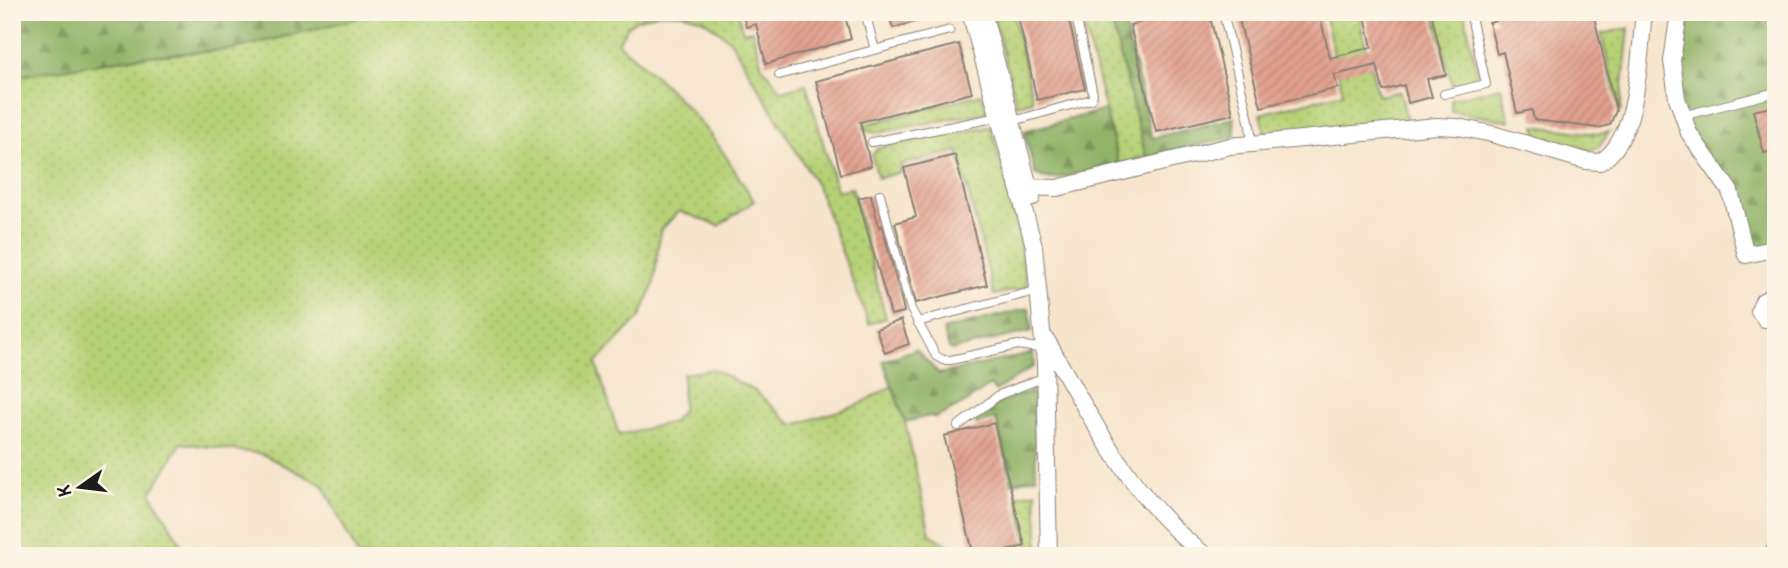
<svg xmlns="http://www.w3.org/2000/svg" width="1788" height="568" font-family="'Patrick Hand',sans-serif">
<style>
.grass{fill:url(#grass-dots);stroke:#697649;stroke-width:2}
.forest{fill:url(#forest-firs);stroke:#566842;stroke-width:2}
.building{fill:url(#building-hatch)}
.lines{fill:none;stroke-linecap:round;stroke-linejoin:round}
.service-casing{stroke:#8a8074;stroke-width:10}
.minor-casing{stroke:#8a8074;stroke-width:18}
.service{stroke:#fff;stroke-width:8}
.minor{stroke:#fff;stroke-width:16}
</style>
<defs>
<pattern id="grass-dots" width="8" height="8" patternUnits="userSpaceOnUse" patternTransform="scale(1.75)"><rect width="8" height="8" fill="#b6d176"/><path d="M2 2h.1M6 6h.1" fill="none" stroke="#9cb366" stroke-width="1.8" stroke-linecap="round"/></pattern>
<pattern id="forest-firs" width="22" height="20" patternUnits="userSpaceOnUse" patternTransform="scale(1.75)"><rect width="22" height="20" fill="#90b367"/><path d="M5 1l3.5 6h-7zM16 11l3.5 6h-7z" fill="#759154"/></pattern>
<pattern id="building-hatch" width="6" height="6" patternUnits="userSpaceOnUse" patternTransform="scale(1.75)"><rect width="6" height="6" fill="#e1a08f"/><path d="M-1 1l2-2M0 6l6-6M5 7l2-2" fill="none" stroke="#c0897b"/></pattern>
</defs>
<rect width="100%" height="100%" fill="#fcf5e5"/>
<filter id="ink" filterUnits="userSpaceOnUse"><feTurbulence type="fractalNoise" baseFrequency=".0143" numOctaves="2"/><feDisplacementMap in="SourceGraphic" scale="14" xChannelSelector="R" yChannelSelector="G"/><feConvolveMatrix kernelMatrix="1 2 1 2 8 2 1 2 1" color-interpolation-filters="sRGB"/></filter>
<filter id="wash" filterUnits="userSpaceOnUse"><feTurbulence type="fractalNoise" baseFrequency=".00686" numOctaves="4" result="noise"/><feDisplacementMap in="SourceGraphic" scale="28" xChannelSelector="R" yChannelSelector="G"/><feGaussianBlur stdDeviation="1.57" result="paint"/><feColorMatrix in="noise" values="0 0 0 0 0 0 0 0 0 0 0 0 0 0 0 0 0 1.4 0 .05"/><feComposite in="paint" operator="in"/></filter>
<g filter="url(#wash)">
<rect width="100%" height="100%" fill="#f7e4cc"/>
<g class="grass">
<path d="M382 12H723L728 15 738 12 743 32 752 30 762 66 782 91 806 84 837 191 852 188 886 318 869 324 817 186 730 40 704 20 685 14 660 13 636 20 628 26 618 43C654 73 690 107 718 145 731 163 742 182 754 201L719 226 679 211 660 231 654 284 640 317 596 363 619 435 673 422 682 411 683 374 713 369 755 391 793 425 858 405 892 386 905 422 930 534 958 551H969L970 556H358L323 485 262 454 181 443 151 493 188 556H12V77L137 57 235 49Z"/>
<polygon points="992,12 1013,12 1033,101 1017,105"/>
<polygon points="1081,12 1109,12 1146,157 1119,164"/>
<polygon points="1324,12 1358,12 1378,96 1400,91 1407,121 1265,134 1260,114 1343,93"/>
<polygon points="1434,12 1464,12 1479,79 1452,85"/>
<polygon points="1629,28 1620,113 1601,34"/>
<polygon points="1501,87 1509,121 1451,111 1451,99"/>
<polygon points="982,94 987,112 876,133 865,130 864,125"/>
<polygon points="991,126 1016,221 1027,287 994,295 958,151 900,165 902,172 878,178 872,155 878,148"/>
<polygon points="1535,126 1596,134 1609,132 1599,147 1590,150 1538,136"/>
<polygon points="1036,492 1039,556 1005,556 1029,549 1017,496"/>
</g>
<g class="forest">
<polygon points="12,12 382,12 235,49 137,57 12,77"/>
<polygon points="1109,12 1150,12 1150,14 1124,21 1152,138 1234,118 1235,137 1146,157"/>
<polygon points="1679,12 1776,12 1776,248 1746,255 1730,191 1689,133 1672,61"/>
<polygon points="1105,110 1119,164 1055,179 1045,178 1035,174 1024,131"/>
<polygon points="1029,308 1032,331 952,350 949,348 943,330"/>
<polygon points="916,349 939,374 1033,353 1034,366 995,391 990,385 965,403 936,418 930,416 905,422 883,361"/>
<path d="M1034 393 1036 477 1012 483 996 419 976 424V419C995 405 1010 394 1034 393Z"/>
</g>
<g id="blocks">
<g class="building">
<polygon points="742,12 844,12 851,39 766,64 756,24 746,27"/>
<polygon points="888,12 936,12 936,16 893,28"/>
<polygon points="1017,12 1067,12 1085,89 1037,100"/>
<polygon points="1156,12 1209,12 1233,114 1156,132 1130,25 1157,18"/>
<polygon points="1237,12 1319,12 1330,58 1372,47 1364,12 1431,12 1446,75 1427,79 1432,97 1408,103 1404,85 1383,91 1377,65 1334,75 1338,88 1261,107"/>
<polygon points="1493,12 1593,12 1616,111 1610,125 1598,128 1534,120 1532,110 1517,113 1503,52 1497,54 1489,23 1496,21"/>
<polygon points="959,44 972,93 860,122 871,166 841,174 816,81"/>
<polygon points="1776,106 1776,150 1764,153 1753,111"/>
<polygon points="955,155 987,285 916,303 895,223 916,217 904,168"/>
<polygon points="871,195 879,227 882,226 903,306 904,312 891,315 858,198"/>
<polygon points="901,320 909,344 885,353 876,329"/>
<polygon points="994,423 1025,546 987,556 974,556 944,436"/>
</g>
</g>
</g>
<g filter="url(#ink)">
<use href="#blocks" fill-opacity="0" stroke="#8a8074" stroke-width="2"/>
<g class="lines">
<g class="service-casing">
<g id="service">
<polyline points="865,12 875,50"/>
<polyline points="1223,12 1250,125 1252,143"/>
<polyline points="779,75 950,30"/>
<polyline points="1444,94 1486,84 1470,12"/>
<polyline points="1682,116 1776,92"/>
<polyline points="1013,121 1092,99 1093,94 1075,12"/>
<polyline points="872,142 999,117"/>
<polyline points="880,194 911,309 936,356 943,360 951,360 1018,345 1044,349"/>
<polyline points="917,322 1039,290"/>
<polyline points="958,426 999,395 1045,377"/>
</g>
</g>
<g class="minor-casing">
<g id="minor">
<polyline points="970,12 1034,246 1045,363 1049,556"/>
<polyline points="983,12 1032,198"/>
<polyline points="1679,12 1672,61 1677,98 1689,133 1730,191 1746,255 1776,248"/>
<path d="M1018 187 1057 188 1230 146 1437 126 1458 127 1492 134 1586 161 1600 162C1640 139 1639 53 1644 12"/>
<polyline points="1776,295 1763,301 1759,311 1765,319 1776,319"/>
<path d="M1046 339C1091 418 1132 500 1206 556"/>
<polyline points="1772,556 1776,547"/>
</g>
</g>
<use href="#service" class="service"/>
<use href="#minor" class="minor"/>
</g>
</g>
<rect width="1788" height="568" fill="none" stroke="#fcf5e5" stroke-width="42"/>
<g transform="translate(80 487) rotate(256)" stroke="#fcf5e5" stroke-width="5" paint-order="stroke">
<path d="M0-5L12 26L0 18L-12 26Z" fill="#1c1c1c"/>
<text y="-10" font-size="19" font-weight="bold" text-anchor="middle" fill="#1c1c1c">K</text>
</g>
</svg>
